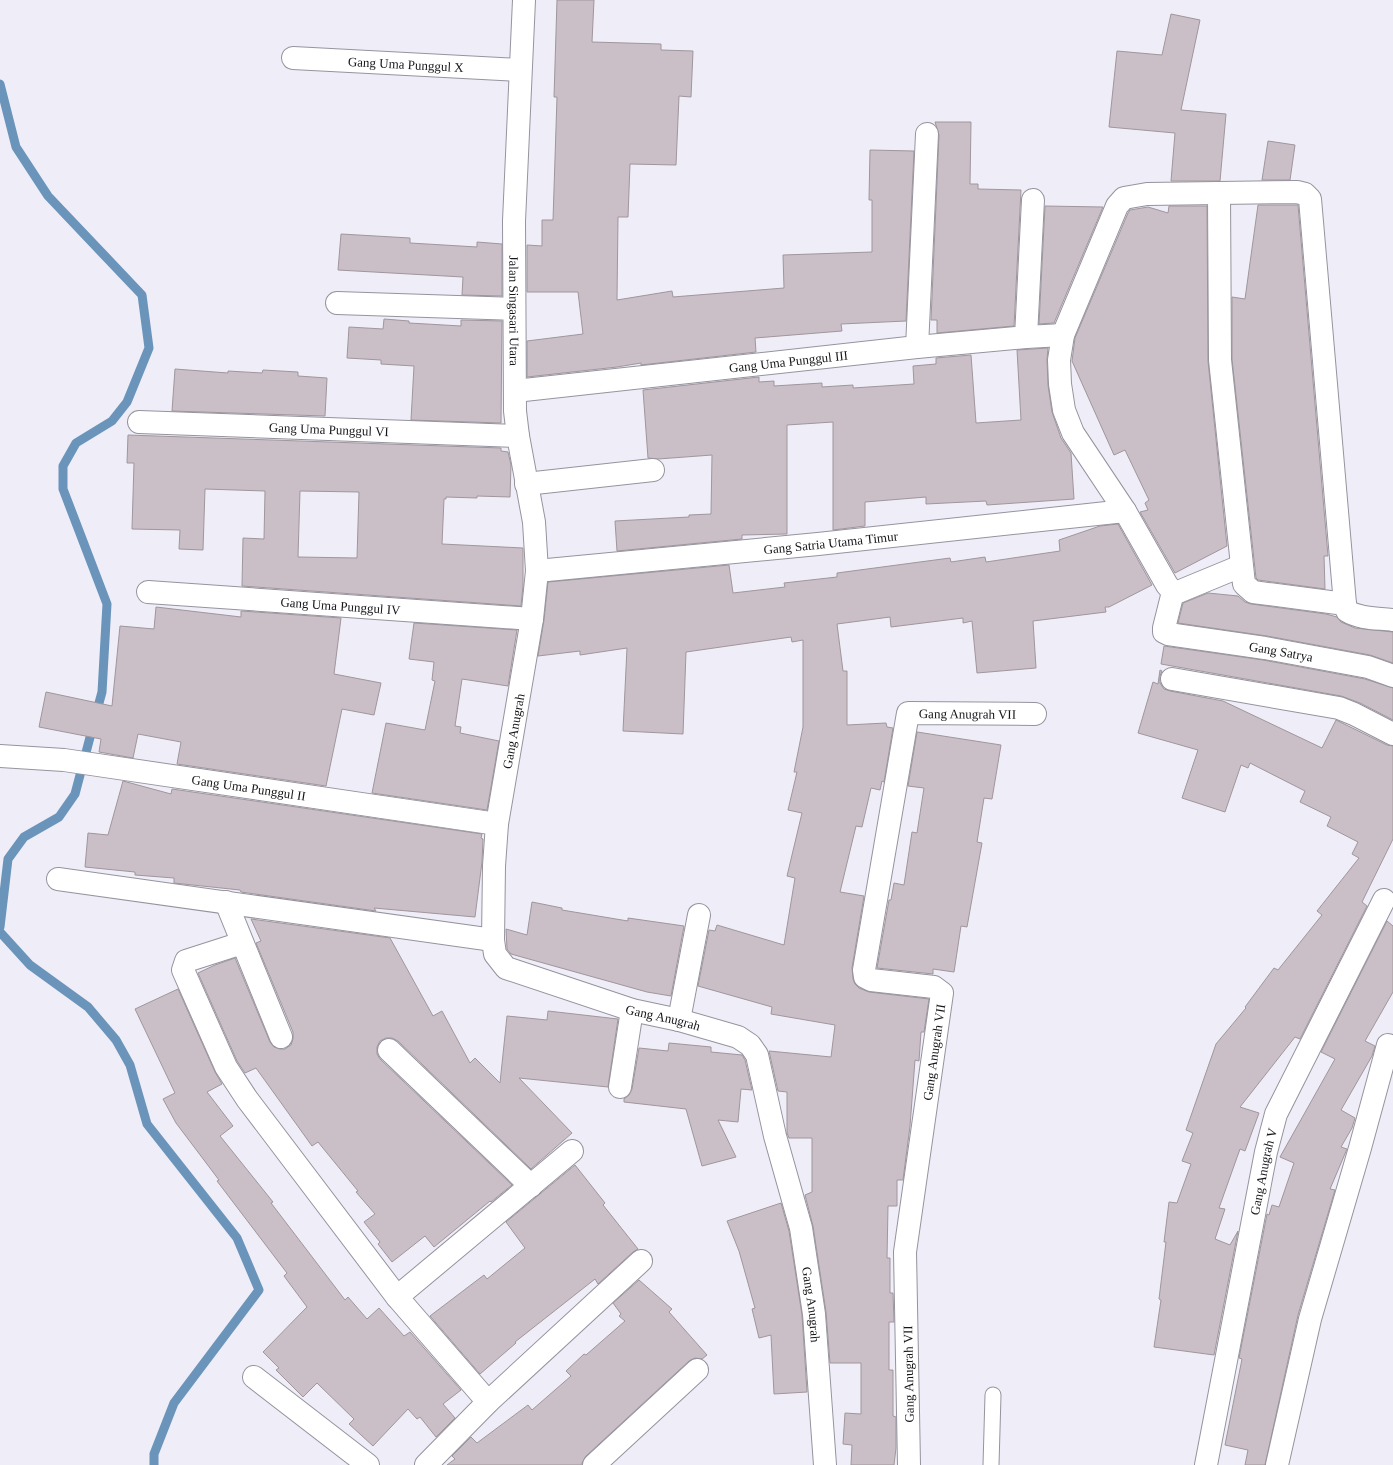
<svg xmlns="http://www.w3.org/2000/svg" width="1393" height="1465" font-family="Georgia,serif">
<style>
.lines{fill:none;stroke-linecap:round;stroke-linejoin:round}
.stream{stroke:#6a94b9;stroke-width:9}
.building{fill:#cabfc6;stroke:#a0969d;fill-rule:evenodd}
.lane-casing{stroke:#95949e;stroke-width:17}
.street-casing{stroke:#95949e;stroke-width:24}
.lane{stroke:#fff;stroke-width:15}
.street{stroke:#fff;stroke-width:22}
.labels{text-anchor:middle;stroke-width:4;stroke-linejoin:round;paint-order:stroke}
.street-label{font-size:13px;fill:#161519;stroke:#fff}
</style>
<rect width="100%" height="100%" fill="#eeedf8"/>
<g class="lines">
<g class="stream">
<polyline points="0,84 16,147 48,196 142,295 149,348 127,402 112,421 76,443 63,466 63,489 107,604 102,692 96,714"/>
<polyline points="0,927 8,859 24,837 59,817 75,794 93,726"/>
<polyline points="0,932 30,965 88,1007 116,1040 130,1065 147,1124 237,1238 259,1290 174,1403 154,1454 154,1465"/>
</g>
</g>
<g class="building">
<polygon points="557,0 594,0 592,42 661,44 661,50 693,51 691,97 679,96 676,165 630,164 628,217 618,217 617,300 672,291 673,297 784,288 783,255 872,252 872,200 869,200 870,150 914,151 906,321 841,324 842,331 755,338 756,352 641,365 641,363 617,367 527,377 527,341 583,334 578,292 527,292 527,245 542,246 542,220 553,220 557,97 554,97"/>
<polygon points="1171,14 1200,20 1181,110 1226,114 1220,181 1171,181 1175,133 1109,127 1117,51 1162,55"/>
<polygon points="935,122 971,122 970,184 978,184 978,189 1021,190 1014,326 937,333 937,320 931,320 939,135"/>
<polygon points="1268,141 1295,145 1290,180 1262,180"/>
<polygon points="1258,205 1298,205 1328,556 1324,556 1325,589 1258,580 1256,578 1232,359 1232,297 1245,299"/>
<polygon points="1045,206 1103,207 1054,323 1039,324"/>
<polygon points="1169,206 1207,206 1208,361 1227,546 1175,573 1140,512 1148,510 1145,503 1149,500 1125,450 1114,455 1072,361 1075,338 1128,213 1130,210 1148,207 1168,213"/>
<polygon points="341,234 410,238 410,243 477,247 477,242 502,244 502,296 462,295 463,277 338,270"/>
<polygon points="384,319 409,321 409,323 461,326 461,320 502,321 501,423 411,420 414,366 381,364 381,360 347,358 349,327 383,329"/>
<polygon points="1048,348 1047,360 1048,385 1052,412 1061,438 1071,453 1074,499 987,505 986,501 926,504 926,497 865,502 865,526 833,530 833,422 787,425 787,534 742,535 742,539 617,551 615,521 689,517 689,515 711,514 712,455 658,459 648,458 643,390 759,377 759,382 774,381 774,386 822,383 822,387 853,385 853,388 914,384 913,366 936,364 936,358 971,355 976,423 1021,420 1017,350"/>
<polygon points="175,369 228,373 228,371 262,373 263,370 298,372 298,376 327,378 325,416 172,411"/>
<path d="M128 435 501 448V451L508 452 511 465 510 497 477 496V498L446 497V499H444L442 544 523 548V586L521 606 242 586 243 538 264 539 265 491 205 489 203 550 179 549 180 530 132 529 134 463H127ZM300 491 359 492 357 558 298 557Z"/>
<polygon points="1118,524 1152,585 1109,607 1105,607 1106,612 1033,621 1036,668 977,673 972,621 963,623 963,618 891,627 890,617 837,624 843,671 847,671 847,725 886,723 887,727 893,728 884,782 882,781 880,790 871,788 862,827 856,826 840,892 864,896 852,968 853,979 855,984 859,988 869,992 929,999 924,1032 921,1032 919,1061 915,1060 910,1126 903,1180 897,1180 897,1206 888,1206 887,1258 890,1258 890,1293 893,1293 894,1322 889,1322 889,1370 893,1370 893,1416 896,1417 896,1448 894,1465 851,1465 852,1445 843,1444 845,1413 861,1414 861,1363 830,1363 826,1312 813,1226 805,1195 812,1192 812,1138 789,1138 787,1133 787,1092 778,1091 769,1051 831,1057 835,1025 771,1014 772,1007 698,986 709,930 715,931 717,925 784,945 795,878 787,876 802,813 788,810 797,772 794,772 803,727 803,640 792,642 791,637 686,652 683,734 623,731 627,648 580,655 580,651 538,656 544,620 548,582 729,565 733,593 785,587 784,583 837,577 837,573 950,558 951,562 985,557 986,562 1060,551 1059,540 1100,526"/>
<polygon points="1208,593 1238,596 1245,602 1251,604 1326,614 1337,617 1341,622 1355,628 1393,632 1393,663 1370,655 1267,636 1178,623 1183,603"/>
<polygon points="156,607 241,617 241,611 341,618 334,674 381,683 374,715 342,709 326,786 177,764 181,742 138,734 133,758 99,752 101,739 39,727 46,692 112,706 120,626 154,629"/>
<polygon points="414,623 517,630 508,686 462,679 455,726 461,727 460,733 499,741 487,810 372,793 386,723 425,730 435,681 432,680 434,662 409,659"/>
<polygon points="1164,646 1263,660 1365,679 1393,688 1393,720 1360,703 1341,696 1161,664"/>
<polygon points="1160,670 1162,671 1160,676 1160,683 1164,689 1170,691 1223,701 1322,748 1336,720 1387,745 1393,746 1393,839 1362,902 1367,906 1300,1039 1295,1037 1240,1107 1259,1113 1245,1151 1240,1149 1219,1208 1225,1209 1215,1239 1230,1245 1238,1231 1214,1355 1154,1347 1161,1300 1159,1299 1166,1242 1164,1242 1169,1202 1177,1203 1191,1164 1182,1161 1193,1133 1186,1130 1216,1044 1246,1008 1245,1007 1274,968 1278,970 1322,915 1317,911 1359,858 1352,854 1358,842 1327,826 1331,817 1300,802 1305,791 1250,763 1248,768 1241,765 1225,812 1182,798 1198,750 1138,733 1153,682 1158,684"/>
<polygon points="917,732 1001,745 992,799 984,798 977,842 982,843 967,927 961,926 954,972 933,969 933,974 877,968 889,900 891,900 894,883 904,885 912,832 917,833 924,788 908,786"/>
<polygon points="123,781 171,794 172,789 482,834 481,838 483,839 482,862 475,917 374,908 376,911 241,892 240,890 174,883 174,878 135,875 135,872 85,867 88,833 108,835"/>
<polygon points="532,902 562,908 562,910 628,921 628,918 684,926 671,996 647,992 511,954 507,949 506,929 527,935"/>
<polygon points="251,919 390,938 433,1016 442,1011 470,1063 475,1058 500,1083 507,1016 547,1020 548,1011 618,1019 608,1087 519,1078 572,1133 531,1169 398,1041 392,1038 386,1038 380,1041 377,1047 377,1054 380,1059 512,1185 491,1202 490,1201 434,1247 425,1236 392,1262 378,1244 380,1242 364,1222 375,1214 356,1192 358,1191 318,1142 312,1146 256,1068 245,1073 237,1061 198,973 215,965 235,958 270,1042 274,1047 280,1049 285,1049 291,1045 293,1039 293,1032 256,943 261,941"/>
<polygon points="1387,921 1393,926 1393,992 1365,1041 1375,1046 1372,1056 1341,1110 1355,1118 1352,1128 1341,1147 1347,1149 1330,1189 1335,1190 1298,1315 1265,1465 1245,1465 1248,1450 1225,1445 1242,1359 1239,1358 1267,1214 1269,1215 1272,1205 1279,1207 1294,1163 1280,1157 1335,1059 1321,1052"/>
<polygon points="178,989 215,1072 222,1084 207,1092 233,1126 220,1136 273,1202 271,1203 345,1300 348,1297 367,1319 379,1308 404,1336 410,1332 461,1390 443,1404 455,1418 436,1437 420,1417 417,1419 408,1409 373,1446 349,1424 354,1419 317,1383 303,1397 276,1370 279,1368 263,1352 307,1307 284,1276 287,1273 217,1181 219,1180 176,1123 163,1099 175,1093 135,1009"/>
<polygon points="669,1043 711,1047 711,1052 742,1055 745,1060 752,1090 741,1089 738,1122 718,1120 736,1157 702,1166 686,1109 624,1102 624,1099 629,1095 632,1089 639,1048 668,1051"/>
<polygon points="575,1165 605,1203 603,1205 638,1249 633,1252 598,1284 595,1279 515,1342 516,1343 480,1374 430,1316 484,1275 487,1279 525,1248 506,1222"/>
<polygon points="781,1203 789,1231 802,1315 807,1392 774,1394 771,1335 759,1338 752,1309 755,1308 739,1251 727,1221"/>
<polygon points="639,1280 672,1309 669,1312 707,1355 702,1359 695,1358 689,1361 586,1456 581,1465 447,1465 455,1459 452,1456 471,1437 477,1443 528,1405 532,1410 571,1376 566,1371 584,1354 586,1355 625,1321 619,1316 621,1314 613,1303"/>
</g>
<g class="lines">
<g class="lane-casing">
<polyline id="lane" points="991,1465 993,1395"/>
</g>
<g class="street-casing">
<g id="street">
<path id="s1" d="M524 0 514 221 515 411 518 436 534 522 537 571 532 619 497 824 494 866 493 940 495 954 506 968 632 1010 679 1020 738 1037 750 1045 757 1055 775 1136 801 1228 814 1314 825 1465"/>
<path id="s2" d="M293 58 520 70"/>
<polyline points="1219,194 1220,360 1244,584 1253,592 1345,604"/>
<polyline points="337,303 514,309"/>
<polyline points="1026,337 1033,200"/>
<polyline points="917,347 927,134"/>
<path id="s3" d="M515 391 917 347 1026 337 1063 335"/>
<path id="s4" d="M139 422 518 436"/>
<polyline points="526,484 653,470"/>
<path d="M1241 566 1178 592H1173L1167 585 1125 511 1073 433 1064 410 1060 384 1059 360 1063 335 1117 206 1124 198 1147 194 1297 192 1305 194 1310 199 1345 604 1347 611C1360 619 1377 618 1393 620"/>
<path id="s5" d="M537 571 818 544 1125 511"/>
<path id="s6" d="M148 592 532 619"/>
<path id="s7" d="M1173 592 1164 628V632L1168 634 1265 648 1368 667 1393 676"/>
<polyline points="1172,679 1339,708 1354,714 1393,734"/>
<path id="s8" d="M0 756 64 760 497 824"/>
<polyline points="58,879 493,940"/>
<polyline points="226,902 281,1037"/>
<polyline points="242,943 186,961 183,970 226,1067 247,1099 397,1297 488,1402"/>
<polyline points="679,1020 699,915"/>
<polyline points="389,1050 531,1186"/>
<polyline points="620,1087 632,1010"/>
<polyline points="397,1297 572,1151"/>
<polyline points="254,1377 368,1465"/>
<polyline points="426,1465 488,1402 641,1261"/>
<polyline points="594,1465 697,1370"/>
<path id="s9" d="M909 1465 905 1252 942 993 934 987 871 980 865 977 864 970 908 713 1035 714"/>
<path id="s10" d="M1206 1465 1266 1152 1276 1114 1384 900"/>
<polyline points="1277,1465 1310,1319 1360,1148 1388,1045"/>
</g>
</g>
<use href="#lane" class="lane"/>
<use href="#street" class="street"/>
</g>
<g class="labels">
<g class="street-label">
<text dy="5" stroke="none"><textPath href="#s2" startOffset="113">Gang Uma Punggul X</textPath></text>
<text dy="5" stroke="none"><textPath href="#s1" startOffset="311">Jalan Singasari Utara</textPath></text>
<text dy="5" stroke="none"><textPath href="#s3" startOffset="275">Gang Uma Punggul III</textPath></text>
<text dy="5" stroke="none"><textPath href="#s4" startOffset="190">Gang Uma Punggul VI</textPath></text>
<text dy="5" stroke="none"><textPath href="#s5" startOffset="295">Gang Satria Utama Timur</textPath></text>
<text dy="5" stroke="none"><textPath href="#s6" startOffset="193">Gang Uma Punggul IV</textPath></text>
<text dy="5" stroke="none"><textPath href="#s7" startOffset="160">Gang Satrya</textPath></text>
<text dy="5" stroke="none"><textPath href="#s9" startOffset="882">Gang Anugrah VII</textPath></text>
<text transform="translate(513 731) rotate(-80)" y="5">Gang Anugrah</text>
<text dy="5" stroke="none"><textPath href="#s8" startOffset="251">Gang Uma Punggul II</textPath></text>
<text dy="5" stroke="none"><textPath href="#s1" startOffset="1142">Gang Anugrah</textPath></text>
<text dy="5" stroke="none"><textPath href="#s9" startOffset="415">Gang Anugrah VII</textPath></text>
<text dy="5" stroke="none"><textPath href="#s10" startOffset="299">Gang Anugrah V</textPath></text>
<text dy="5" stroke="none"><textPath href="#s1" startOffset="1502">Gang Anugrah</textPath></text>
<text transform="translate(908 1374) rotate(-91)" y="5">Gang Anugrah VII</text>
</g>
</g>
</svg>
